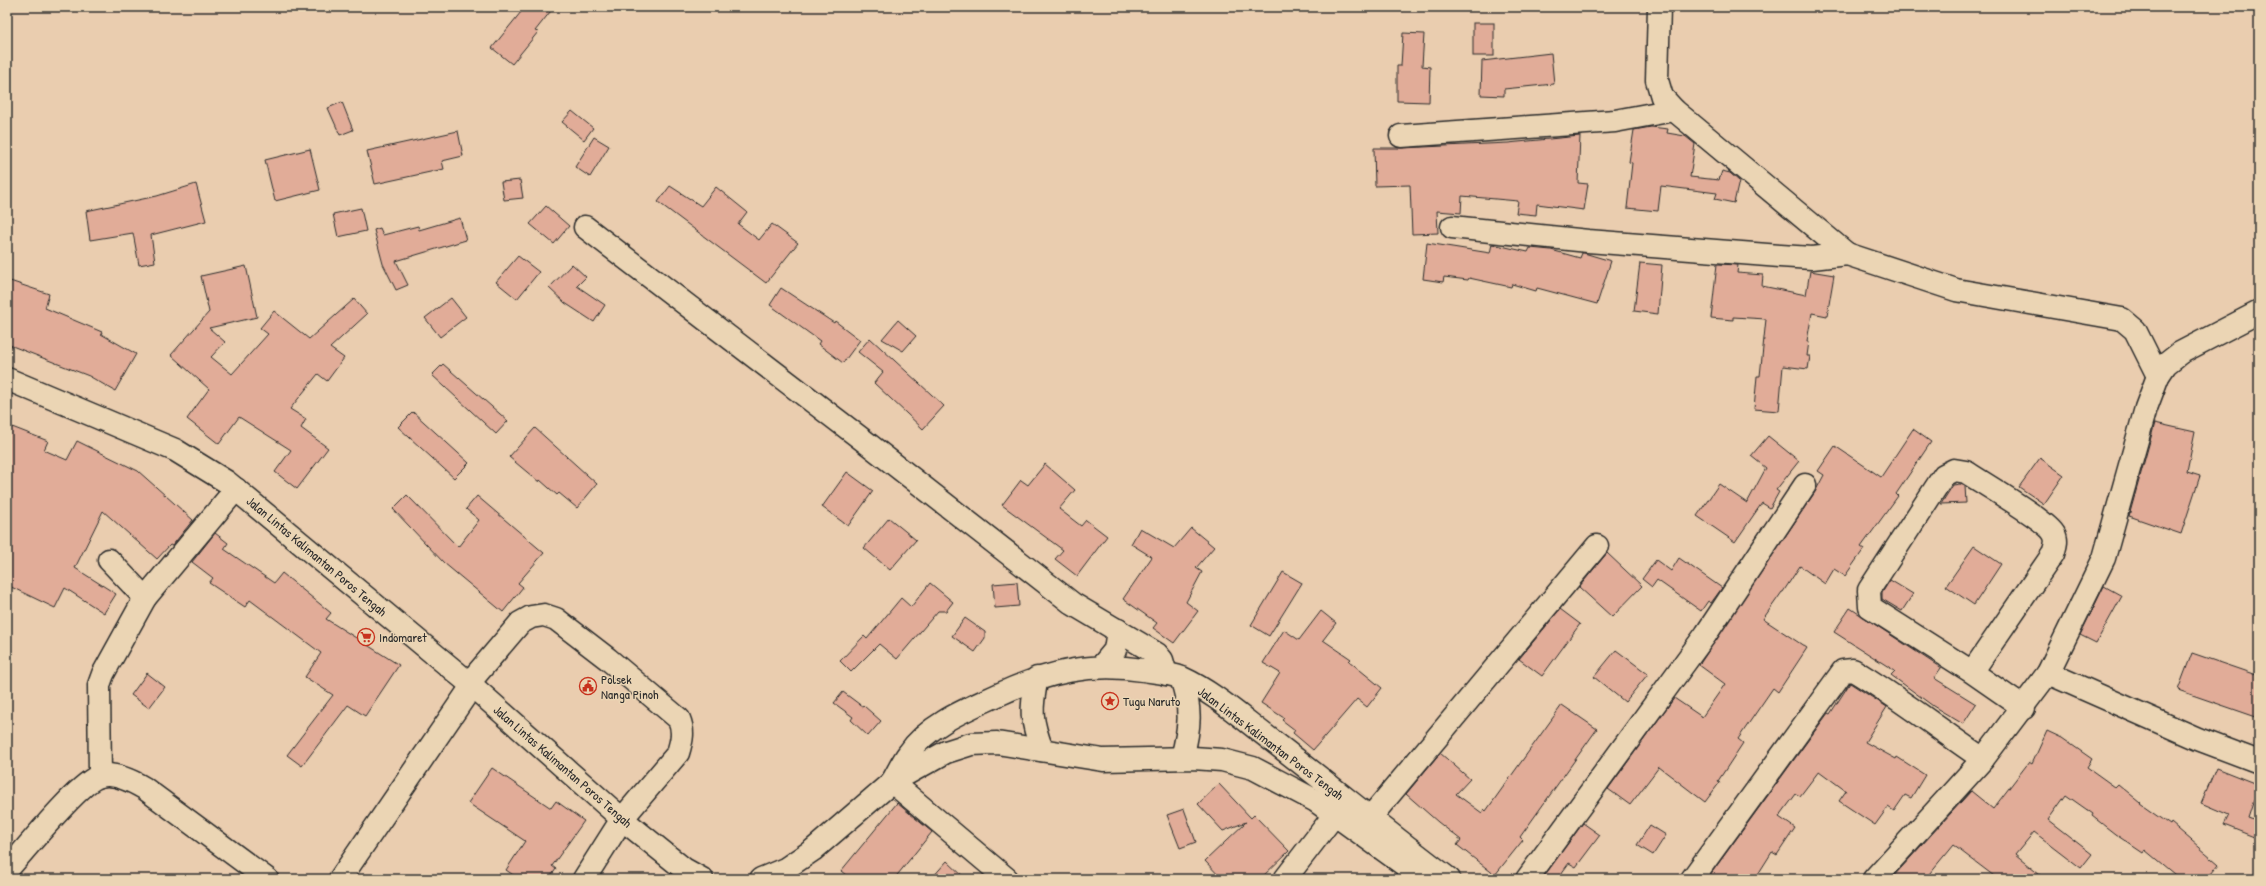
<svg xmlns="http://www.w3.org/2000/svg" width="2266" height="886" font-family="'Patrick Hand',sans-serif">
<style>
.building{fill:#e1ac98;stroke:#2b2b2b}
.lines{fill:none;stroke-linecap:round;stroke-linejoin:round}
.minor-casing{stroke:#2b2b2b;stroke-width:25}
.major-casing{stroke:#2b2b2b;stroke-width:25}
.minor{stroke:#ebd5b4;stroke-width:22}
.major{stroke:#ebd5b4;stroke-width:22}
.labels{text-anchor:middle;stroke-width:3;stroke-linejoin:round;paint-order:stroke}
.street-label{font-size:13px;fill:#2b2b2b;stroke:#ebd5b4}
.poi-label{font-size:13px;fill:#2b2b2b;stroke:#ebd5b4;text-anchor:start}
</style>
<rect width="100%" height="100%" fill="#eacdaf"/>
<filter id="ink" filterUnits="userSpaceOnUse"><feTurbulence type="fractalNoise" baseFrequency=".025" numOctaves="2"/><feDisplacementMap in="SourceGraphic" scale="8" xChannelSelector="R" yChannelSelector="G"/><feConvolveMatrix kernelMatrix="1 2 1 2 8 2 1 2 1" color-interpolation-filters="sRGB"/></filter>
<g filter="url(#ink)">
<g class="building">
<polygon points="525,7 554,7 535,31 538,32 512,64 492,48"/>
<rect x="1473" y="23" width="21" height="33"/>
<polygon points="1403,33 1424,34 1422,66 1430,67 1429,102 1397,101 1397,66 1401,66"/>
<polygon points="1551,53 1554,84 1504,89 1504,96 1481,95 1482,61"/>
<polygon points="342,102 353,130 340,135 328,108"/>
<polygon points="572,111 593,128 584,140 562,122"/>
<polygon points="1651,127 1668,129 1667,133 1685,136 1695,144 1690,177 1719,180 1722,171 1730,173 1739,181 1734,203 1715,199 1717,193 1661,186 1658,211 1627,208 1632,163 1629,162 1634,130"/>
<polygon points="458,131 463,156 442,161 444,169 375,184 367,151"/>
<polygon points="1580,136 1578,183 1588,184 1584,210 1537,204 1536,215 1516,213 1518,201 1462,196 1461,213 1437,211 1438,233 1412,234 1410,185 1375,186 1374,148 1402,148 1508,143"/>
<polygon points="594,137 609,146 590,177 575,167"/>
<polygon points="310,149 320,190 275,201 265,160"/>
<polygon points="520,180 523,198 504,200 501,182"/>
<polygon points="196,184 206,221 151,235 155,262 139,265 133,233 90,240 86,211 157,196"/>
<polygon points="670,186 701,206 716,187 747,212 738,224 759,240 772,224 798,243 766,283 658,202"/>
<polygon points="546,206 569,226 554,244 530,224"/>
<polygon points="361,208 366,231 338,237 333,214"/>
<polygon points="460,218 466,240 396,261 408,285 396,290 383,264 374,230 380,228 383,235 418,226 419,230"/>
<polygon points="1427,243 1490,253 1492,244 1528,252 1530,248 1551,250 1580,258 1582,253 1584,253 1611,261 1597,304 1537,288 1536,291 1512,284 1511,287 1469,278 1468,280 1444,277 1443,282 1423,279"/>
<polygon points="518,256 539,272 517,299 496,282"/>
<polygon points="1640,263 1662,265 1658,314 1634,311"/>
<polygon points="572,264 586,277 577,286 605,305 594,322 565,303 549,288"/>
<polygon points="1717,264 1738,265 1737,273 1763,275 1762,286 1806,295 1810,271 1834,275 1827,316 1812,313 1807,341 1809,341 1807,356 1810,356 1808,369 1783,366 1779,411 1754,409 1757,376 1760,376 1766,319 1733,317 1733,320 1711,318"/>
<polygon points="246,266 257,317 209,328 225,342 211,357 232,374 268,334 260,328 274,311 309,339 354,299 367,314 330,348 344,358 327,381 318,374 290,409 306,419 301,428 328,448 297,489 275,472 291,450 239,417 219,444 187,419 209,389 171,355 209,312 201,276"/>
<polygon points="7,280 49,294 45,308 102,332 101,334 136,354 115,391 89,376 7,344"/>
<polygon points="781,288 834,323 835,321 860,340 843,363 818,344 820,341 770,305"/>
<polygon points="451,298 466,317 440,337 425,318"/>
<polygon points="898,320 916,336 903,351 882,339"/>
<polygon points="870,338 944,406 923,429 874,383 883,372 858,352"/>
<polygon points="443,364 508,421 496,434 432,375"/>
<polygon points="413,412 469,463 454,478 398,427"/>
<polygon points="2155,423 2195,432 2187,472 2200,476 2181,534 2129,516"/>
<polygon points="7,425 48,441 44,450 67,460 77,441 138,471 193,520 172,546 170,545 157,559 103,511 75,568 116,594 104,613 65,588 55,608 7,585"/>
<polygon points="535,428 597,484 577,508 559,493 557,495 540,480 539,482 509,457"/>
<polygon points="1913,429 1931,442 1896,494 1898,496 1861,547 1864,549 1845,576 1834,569 1825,584 1800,566 1783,592 1782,592 1763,619 1807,648 1778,692 1773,688 1738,739 1743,743 1718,781 1720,782 1705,802 1659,767 1630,805 1608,789 1674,698 1702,717 1725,684 1699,665 1815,492 1824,475 1818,471 1835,446 1881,477"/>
<polygon points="1768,436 1799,461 1776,490 1779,492 1770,508 1762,503 1735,542 1697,516 1719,484 1747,503 1766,468 1751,456"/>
<polygon points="2040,458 2064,475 2044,504 2019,487"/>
<polygon points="1045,464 1075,490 1059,509 1081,526 1086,520 1107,536 1077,576 1055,559 1063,550 1002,505 1021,480 1028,485"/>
<polygon points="847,472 873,491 848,526 822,507"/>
<polygon points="1960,484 1965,486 1966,503 1941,504 1953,485"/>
<polygon points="407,495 458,547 479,520 466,509 477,496 544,553 518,583 523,587 503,612 444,563 393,509"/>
<polygon points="889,518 916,540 890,570 864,548"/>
<polygon points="1140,528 1174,548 1191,528 1214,547 1196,568 1202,572 1186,602 1198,611 1174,643 1153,628 1157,623 1123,599 1152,557 1131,544"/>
<polygon points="215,533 228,543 224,549 274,583 282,573 331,613 326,619 399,665 365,716 348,705 302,766 287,755 333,695 305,677 321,653 250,600 245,607 209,583 213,578 192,562"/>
<polygon points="1974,546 2001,564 1974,605 1946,586"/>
<polygon points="1607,553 1642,586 1612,617 1579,587"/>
<polygon points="1679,558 1722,588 1711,603 1708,601 1701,611 1657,580 1652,587 1642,579 1656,560 1671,571"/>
<polygon points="1283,572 1302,583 1269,636 1251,625"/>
<polygon points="1890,580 1913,594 1902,611 1882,599 1882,593"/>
<polygon points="1017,582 1019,606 995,608 993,584"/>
<polygon points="930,583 953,602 946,611 938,611 897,659 879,644 851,672 840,661 864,636 867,639 901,598 911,607"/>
<polygon points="2104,586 2122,596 2096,643 2080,635"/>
<polygon points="1850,608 1941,668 1934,678 1976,704 1963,724 1933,706 1891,675 1895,671 1834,632"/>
<polygon points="1560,609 1580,624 1542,676 1519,659"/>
<polygon points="1321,611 1336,623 1323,640 1351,659 1349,661 1382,688 1367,707 1357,699 1313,750 1293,733 1295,730 1282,720 1284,718 1261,703 1280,673 1263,663 1284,630 1299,640"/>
<polygon points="965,618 985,632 985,638 975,652 952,636"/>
<polygon points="1616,650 1648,674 1625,702 1594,677"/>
<polygon points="2192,653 2259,676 2259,718 2178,690"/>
<polygon points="147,673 165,687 149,708 131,695"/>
<polygon points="1850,683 1887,707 1865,742 1896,759 1897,757 1925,775 1911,798 1905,795 1894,811 1888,807 1875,825 1839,801 1846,791 1819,771 1800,796 1796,794 1779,817 1795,828 1777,855 1772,852 1755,879 1707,879 1828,713 1830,714"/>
<polygon points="843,692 863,707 864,706 881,721 868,736 851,720 853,717 834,703"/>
<polygon points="1562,705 1597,729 1520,837 1523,840 1495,875 1457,845 1461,840 1438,822 1406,794 1440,753 1470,779 1456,794 1482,813 1484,809 1486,811"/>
<polygon points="2047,731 2062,738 2092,759 2087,767 2115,787 2118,784 2141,803 2140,804 2170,825 2171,823 2219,864 2207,879 2180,879 2145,850 2143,853 2115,834 2092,816 2093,814 2066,795 2048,820 2092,854 2081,868 2034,832 2015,855 2045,879 1998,879 1953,845 1925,879 1891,879 1971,791 1993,809 2029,762 2032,764"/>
<polygon points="492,768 551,808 556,801 584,821 552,866 556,869 549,879 519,879 506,870 525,841 468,803"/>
<polygon points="2216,768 2259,785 2248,818 2259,822 2259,839 2224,825 2229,815 2201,803"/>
<polygon points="1219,784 1251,818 1254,815 1289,851 1260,879 1222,879 1205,861 1246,822 1223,831 1198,804"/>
<polygon points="897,803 932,832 894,879 851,879 841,871"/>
<polygon points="1184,809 1196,842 1180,848 1167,815"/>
<polygon points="1583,823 1600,835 1576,867 1569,863 1561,874 1568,879 1542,879"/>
<polygon points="1650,825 1666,835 1653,855 1637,845"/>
<polygon points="947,861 966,879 931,879"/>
</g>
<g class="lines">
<g class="minor-casing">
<g id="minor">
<polyline points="1659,7 1657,80 1662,97 1674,110 1847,254"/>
<polyline points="1401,136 1615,121 1674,110"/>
<polyline points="585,227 863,440 1073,604 1157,654 1162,660 1166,674"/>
<polyline points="1452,227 1588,241 1780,256 1812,258 1847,254 1956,290 2122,319 2135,330 2158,376"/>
<polyline points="145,598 236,489"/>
<polyline points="1101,667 1115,650 1118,630"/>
<path d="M1972 672 1870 607 1869 590 1944 475 1954 470 1966 472C1981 482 2049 522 2054 534 2058 541 2055 547 2053 554L1972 672 2024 708"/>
<polyline points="2048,673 2198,739 2259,762"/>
<path d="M469 683 520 623 531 617 544 615 556 619 608 659 679 719C684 731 682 740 678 753L622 819 584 879"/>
<polyline points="100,776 99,685 103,674 145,598 109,560"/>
<polyline points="892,782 1007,879"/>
<polyline points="1369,819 1597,546"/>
<path d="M7 870C24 851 80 781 100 776 114 772 132 781 144 788L267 879"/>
<polyline points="340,879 472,686"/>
<polyline points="1285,879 1335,814"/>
<polyline points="1527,879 1706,634 1805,485"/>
<path d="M1692 879 1843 671 1853 670C1898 697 1940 730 1983 759"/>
<polyline points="1874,879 1983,759 2048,673 2104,558 2146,408 2158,376 2166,364 2180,353 2259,312"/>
</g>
</g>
<g class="major-casing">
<g id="major">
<polyline points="7,379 175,450 227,482 469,683 622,819 684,869 702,879"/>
<path d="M1037 678C1030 710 1031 720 1042 750"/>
<path d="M1181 678C1192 709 1190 727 1182 758"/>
<path d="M892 782C898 772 902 762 909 753 928 724 970 708 1000 694 1048 672 1090 662 1143 670 1155 672 1170 673 1182 678 1213 692 1242 718 1270 739 1330 785 1388 833 1449 879"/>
<polyline points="761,879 785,869 813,850 892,782 946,752 971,744 997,743 1103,760 1193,758 1222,760 1253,768 1316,801 1424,879"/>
</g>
</g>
<use href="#minor" class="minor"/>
<use href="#major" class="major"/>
</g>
</g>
<defs>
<g id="supermarket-ring" transform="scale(0.9)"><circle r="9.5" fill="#ebd5b4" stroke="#c8321e" stroke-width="1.5"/><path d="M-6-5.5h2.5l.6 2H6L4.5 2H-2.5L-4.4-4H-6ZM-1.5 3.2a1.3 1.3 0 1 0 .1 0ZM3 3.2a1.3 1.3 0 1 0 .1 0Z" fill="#c8321e"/></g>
<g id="civic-ring" transform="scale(0.9)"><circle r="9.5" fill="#ebd5b4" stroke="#c8321e" stroke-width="1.5"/><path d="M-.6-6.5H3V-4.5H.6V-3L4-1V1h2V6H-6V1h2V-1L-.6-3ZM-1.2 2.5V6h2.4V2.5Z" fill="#c8321e"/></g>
<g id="sight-ring" transform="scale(0.9)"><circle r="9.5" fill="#ebd5b4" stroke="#c8321e" stroke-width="1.5"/><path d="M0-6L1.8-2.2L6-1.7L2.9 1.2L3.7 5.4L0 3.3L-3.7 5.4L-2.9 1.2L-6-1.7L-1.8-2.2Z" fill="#c8321e"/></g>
</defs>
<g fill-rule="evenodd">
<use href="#supermarket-ring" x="366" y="637"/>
<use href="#civic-ring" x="588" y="686"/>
<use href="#sight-ring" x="1110" y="701"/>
</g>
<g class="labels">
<g class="street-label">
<text transform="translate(317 556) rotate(40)" y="5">Jalan Lintas Kalimantan Poros Tengah</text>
<text transform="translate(1271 743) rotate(37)" y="5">Jalan Lintas Kalimantan Poros Tengah</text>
<text transform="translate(563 766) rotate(41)" y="5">Jalan Lintas Kalimantan Poros Tengah</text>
</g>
<g class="poi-label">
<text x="379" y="642">Indomaret</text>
<text x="601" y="684">Polsek<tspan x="601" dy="15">Nanga Pinoh</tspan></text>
<text x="1123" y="706">Tugu Naruto</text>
</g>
</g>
<rect width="2266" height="886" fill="none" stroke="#ebd5b4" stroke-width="24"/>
<rect x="12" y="12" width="2242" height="862" fill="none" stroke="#2b2b2b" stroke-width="1.5" filter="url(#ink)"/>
</svg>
